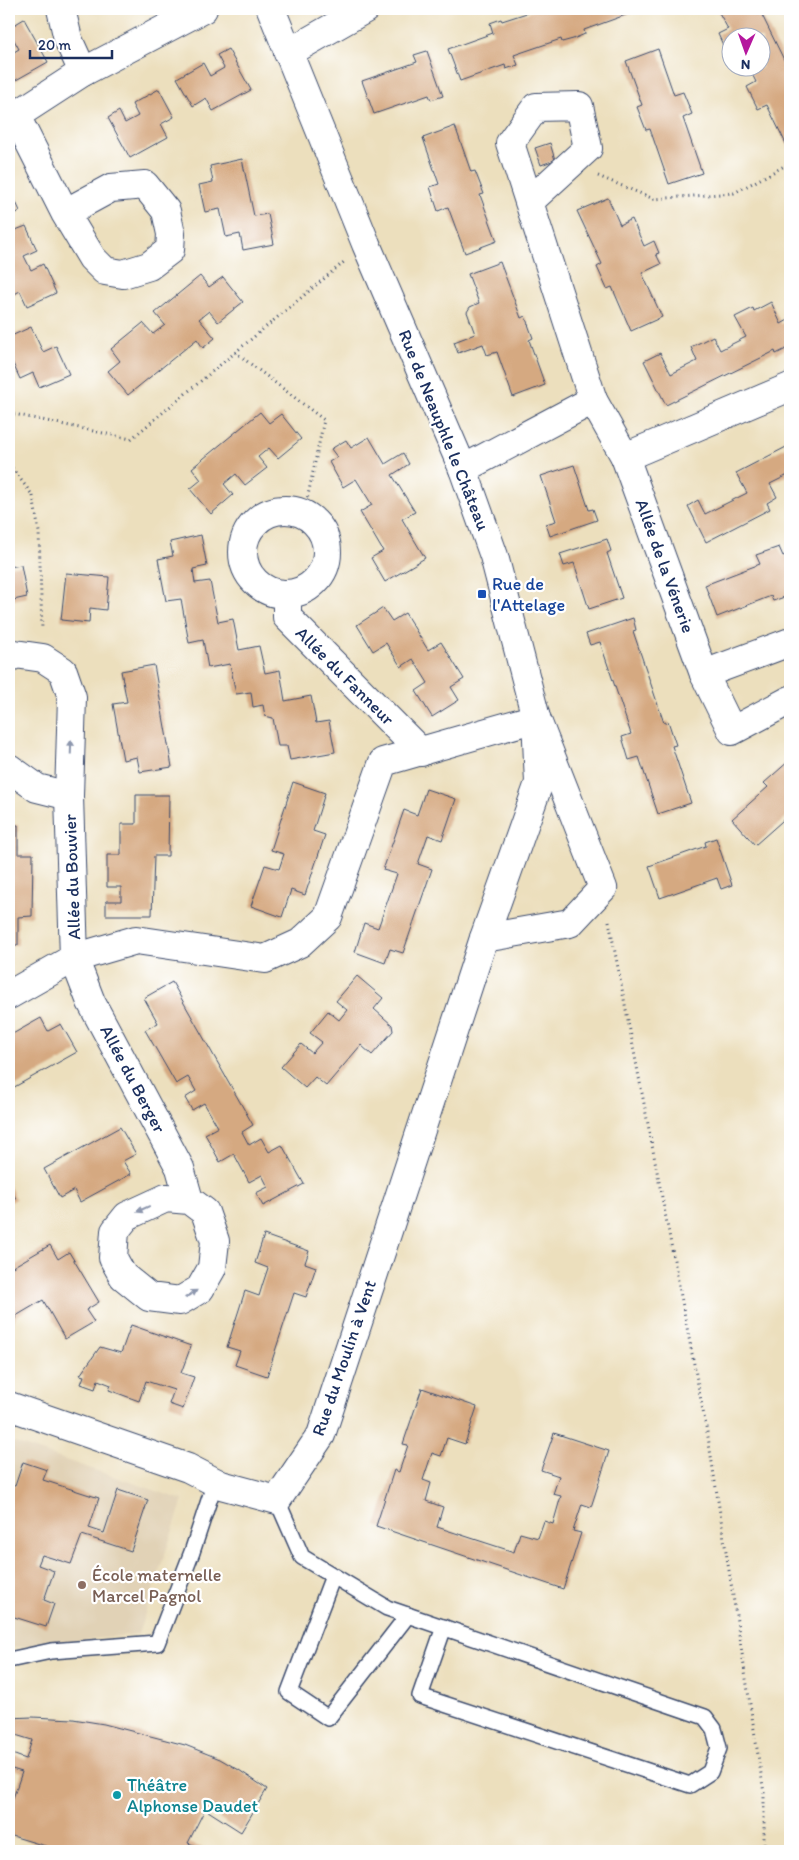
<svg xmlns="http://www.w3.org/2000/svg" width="799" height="1860" font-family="Itim,sans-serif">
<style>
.built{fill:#e1d2b6}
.building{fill:#d5a981}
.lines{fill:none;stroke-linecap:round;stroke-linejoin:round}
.lane-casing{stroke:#3a496c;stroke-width:18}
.street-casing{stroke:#3a496c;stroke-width:30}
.path{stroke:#3a496c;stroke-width:3;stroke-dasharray:1 4;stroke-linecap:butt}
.lane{stroke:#fff;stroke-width:15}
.street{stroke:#fff;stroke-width:28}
.oneway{fill:#8d97ae}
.transit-dot{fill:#1a4fb4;stroke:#fff;stroke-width:2}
.education-dot{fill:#8d6e63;stroke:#fff;stroke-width:2}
.culture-dot{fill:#0f9aa8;stroke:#fff;stroke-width:2}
.labels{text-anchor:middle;stroke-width:4.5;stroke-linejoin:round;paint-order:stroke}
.street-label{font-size:18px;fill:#1b2f5e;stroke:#fff}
.transit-label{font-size:18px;fill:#164399;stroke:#fff;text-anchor:start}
.education-label{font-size:18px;fill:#785e54;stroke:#fff;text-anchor:start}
.culture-label{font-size:18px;fill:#0d838f;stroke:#fff;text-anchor:start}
</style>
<rect width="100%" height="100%" fill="#fff"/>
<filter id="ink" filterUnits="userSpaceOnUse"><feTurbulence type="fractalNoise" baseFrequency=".02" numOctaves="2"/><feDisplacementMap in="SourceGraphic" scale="10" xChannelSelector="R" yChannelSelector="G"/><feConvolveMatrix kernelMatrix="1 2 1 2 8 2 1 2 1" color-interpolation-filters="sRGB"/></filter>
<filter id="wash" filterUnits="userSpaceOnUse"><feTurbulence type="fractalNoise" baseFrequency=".0096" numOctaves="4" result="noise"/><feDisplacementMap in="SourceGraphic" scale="20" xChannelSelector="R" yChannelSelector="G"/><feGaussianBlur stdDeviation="1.12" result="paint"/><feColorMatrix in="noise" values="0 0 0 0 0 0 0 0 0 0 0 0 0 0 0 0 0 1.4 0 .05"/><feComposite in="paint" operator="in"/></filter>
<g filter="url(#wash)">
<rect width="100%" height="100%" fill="#ecdfbd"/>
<polygon class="built" points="9,1441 183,1500 138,1634 9,1648"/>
<g id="blocks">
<g class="building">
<polygon points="539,9 642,9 584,30 585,34 573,39 562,42 561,39 514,55 518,65 506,69 505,65 460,81 448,49 493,33 490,23 501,19 502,21"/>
<polygon points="717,9 755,9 758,15 761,13 788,68 790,67 790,147 788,148 767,105 758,109 747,87 756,82 749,68 762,68 762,38 732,38 732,41 723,45 718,34 728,29"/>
<polygon points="24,19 48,62 9,84 9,55 19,49 9,31 9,28"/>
<polygon points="228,49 251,90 213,111 206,98 193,106 177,78 203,63 210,76 224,68 217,55"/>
<polygon points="658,49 674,95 683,92 692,114 683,118 702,173 669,184 650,129 646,130 637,107 642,105 626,61"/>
<polygon points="427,51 443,96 431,100 429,95 374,114 362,81 417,62 414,55"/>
<polygon points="159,89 174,117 161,124 168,137 130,158 108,118 119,111 125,123 138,116 132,104"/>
<polygon points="455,126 471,172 475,171 484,194 480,195 497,241 465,253 448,207 438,211 430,187 439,184 423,138"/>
<polygon points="550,143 555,160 541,165 535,148"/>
<polygon points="242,159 254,216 268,214 274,244 243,250 240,234 226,237 220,209 205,212 199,185 213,182 210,166"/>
<polygon points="9,187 20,211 9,217"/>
<polygon points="608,198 620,225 632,219 644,246 654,241 659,253 656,254 661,264 642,273 662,317 631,331 612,287 607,289 597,267 602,264 577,211"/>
<polygon points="9,222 13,231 26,226 37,250 24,256 31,270 43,264 56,293 27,306 20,291 9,297"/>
<polygon points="500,262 521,318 525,316 533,338 529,340 545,385 513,397 497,352 487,355 483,344 458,353 454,342 475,334 467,312 470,307 479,303 468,274"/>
<polygon points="200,276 209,287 223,277 243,302 218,322 209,311 199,319 215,338 203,348 197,339 128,395 108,371 120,361 111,349 143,323 153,334 165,325 155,313"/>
<polygon points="771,302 781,324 790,319 790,347 776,354 775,351 666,405 644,361 660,353 671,374 697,361 691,347 713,336 720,350 746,337 735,317 753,308 754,311"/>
<polygon points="31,327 43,352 56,346 69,374 39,387 33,373 20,379 9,355 9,337"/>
<polygon points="260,412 269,423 281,414 301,439 278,458 269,448 258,457 267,468 245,485 236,474 224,484 233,495 211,514 190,489 201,480 192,468"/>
<polygon points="369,437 385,464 403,453 409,464 392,475 415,512 402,519 425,558 385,582 371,558 383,551 360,512 372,505 356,479 343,487 329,462 337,457 331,449 346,440 351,448"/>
<polygon points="790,445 790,474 770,484 777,497 767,503 770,509 706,542 688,506 698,500 705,514 747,493 736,473"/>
<polygon points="574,465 589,510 593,509 597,520 550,536 546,524 556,521 541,476"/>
<polygon points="201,535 207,566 193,569 195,583 210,581 218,622 233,619 239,650 259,646 265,673 280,670 285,701 311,696 316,723 329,721 335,752 290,760 287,746 278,746 273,718 265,716 263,705 253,707 251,692 236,694 230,664 208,668 203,640 189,643 181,599 166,601 158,559 173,556 170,542"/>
<polygon points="607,539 611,551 607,553 622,598 589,609 574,563 564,566 560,554"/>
<polygon points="779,547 783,556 790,553 790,595 773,601 771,596 717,617 705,585 760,564 756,555"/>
<polygon points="21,565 27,597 9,601 9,567"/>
<polygon points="66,573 109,577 106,610 90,608 89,623 61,620"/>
<polygon points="383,608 392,621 405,613 428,650 441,642 464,679 451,687 459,700 432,717 416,691 428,683 413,659 401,667 386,643 373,651 357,625"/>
<polygon points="633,618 636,630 633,631 664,723 668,721 676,745 672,746 691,803 658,814 639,757 629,760 622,737 631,734 600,642 590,645 586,634"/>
<polygon points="154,665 172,767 140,772 137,757 123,760 113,704 127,702 121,671"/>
<polygon points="790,760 790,814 755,845 732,819 768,787 764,783"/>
<polygon points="293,782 325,793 313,831 325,835 305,895 291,890 282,917 251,906 265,865 279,869 284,854 271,850"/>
<polygon points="426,789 456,799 442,840 428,835 418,864 432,869 403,953 390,949 385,963 355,952 364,923 378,928 397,874 383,870 404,810 417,815"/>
<polygon points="136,795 169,795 168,856 154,856 152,915 106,915 106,901 121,901 121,887 107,887 107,855 121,855 121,824 136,824"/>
<polygon points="9,825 18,825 18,854 33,854 32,916 18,917 18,945 9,945"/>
<polygon points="716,838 732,885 721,889 717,878 660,898 649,866 706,846 705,842"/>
<polygon points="357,976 383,998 374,1009 392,1025 393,1031 372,1055 361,1045 326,1086 315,1077 305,1088 281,1067 301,1044 312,1053 322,1042 310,1033 328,1011 339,1020 347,1010 336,1001"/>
<polygon points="172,982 253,1125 242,1132 249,1145 261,1138 269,1152 282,1145 304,1184 263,1206 256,1193 268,1187 262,1175 249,1182 234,1154 220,1162 205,1134 218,1127 204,1103 192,1110 185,1098 196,1091 188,1077 176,1084 145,1030 158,1023 144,998"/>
<polygon points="41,1018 48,1031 61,1024 77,1052 9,1090 9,1036"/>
<polygon points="120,1127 136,1154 123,1161 131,1174 80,1202 74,1190 60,1198 44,1169"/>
<polygon points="9,1185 16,1199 9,1203"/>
<polygon points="264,1235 309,1251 305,1263 316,1267 306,1297 294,1293 267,1376 235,1365 240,1351 227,1347 245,1291 259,1296 263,1283 268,1268 255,1263"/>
<polygon points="50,1245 58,1259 69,1252 99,1302 86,1310 94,1322 65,1339 43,1300 16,1316 10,1331 9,1331 9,1269"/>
<polygon points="131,1325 191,1346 181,1373 194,1377 183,1409 169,1404 174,1390 146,1381 139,1401 109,1390 111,1385 98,1380 95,1389 81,1384 84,1376 80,1375 100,1347 121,1353"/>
<polygon points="422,1388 477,1407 465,1444 447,1438 441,1456 432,1453 423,1480 431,1483 426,1501 443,1507 437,1527 514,1552 520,1533 538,1538 544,1521 553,1524 561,1496 553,1494 559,1476 541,1470 554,1433 609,1451 591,1507 582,1504 573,1531 581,1533 563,1589 376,1526 394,1470 399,1472 408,1445 403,1444"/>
<polygon points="23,1462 47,1470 43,1480 99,1498 89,1528 104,1533 118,1490 148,1500 131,1551 82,1535 71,1564 42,1555 38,1565 54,1571 44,1600 54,1604 46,1627 11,1616 9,1622 9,1485 15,1486"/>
<polygon points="32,1717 73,1719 104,1724 185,1745 220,1759 239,1770 267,1789 241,1832 205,1809 188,1843 211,1851 62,1851 9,1835 9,1810 22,1772 9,1768 9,1764 12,1754 26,1759 32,1740 9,1733 9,1718"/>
</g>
</g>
</g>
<g filter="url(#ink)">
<use href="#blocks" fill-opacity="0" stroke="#3a496c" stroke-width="1"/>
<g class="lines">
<g class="lane-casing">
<g id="lane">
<polyline points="277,1500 302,1557 387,1608 705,1717 714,1729 719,1748 710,1772 690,1785 420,1696 444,1627"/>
<polyline points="333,1576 289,1692 328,1718 408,1615"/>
<polyline points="9,1660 51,1651 157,1643 192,1552 215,1482"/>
</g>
</g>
<g class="street-casing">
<g id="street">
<polyline points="61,9 68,39 83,72"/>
<polyline points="271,9 366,244 463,469 494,556 536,718 603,888 570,923 484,938"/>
<polyline points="288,53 365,9"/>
<polyline points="16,116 65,213 92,258 105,271 123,274 149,266 170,250 171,234 166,211 145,185 111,188 65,213"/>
<polyline points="9,120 83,72 203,9"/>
<polyline points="593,400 625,457 704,674 732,731 790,700"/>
<polyline points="625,457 790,387"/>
<polyline points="463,469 593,400 510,143 536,107 579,106 588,148 529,202"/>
<circle cx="285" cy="552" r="42"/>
<polyline points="287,594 287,617 421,752"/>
<polyline points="9,658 15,654 43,658 63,671 72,697 69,796 74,958 91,1002 180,1168 189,1200 205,1212 215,1241 212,1268 200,1289 180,1301 149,1297 123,1276 113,1258 115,1231 127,1216 166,1198 189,1200"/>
<polyline points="704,674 790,642"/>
<polyline points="9,768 37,788 69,796"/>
<polyline points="9,995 74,958 136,940 265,959 300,943 328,917 383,762 536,718"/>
<polyline points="9,1406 188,1468 221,1485 277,1500 321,1435 484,938 539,783 536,718"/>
</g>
</g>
<g class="path">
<polyline points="598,176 654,199 734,193 790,163"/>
<polyline points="235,352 324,420 304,514"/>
<polyline points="9,413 131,439 344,262"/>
<polyline points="9,464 33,496 39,532 42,630"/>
<polyline points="609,921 708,1437 764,1793 764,1851"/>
</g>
<use href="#lane" class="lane"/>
<use href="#street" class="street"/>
</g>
<defs><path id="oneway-solid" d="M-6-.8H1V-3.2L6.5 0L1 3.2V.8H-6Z" transform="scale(1.25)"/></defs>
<g class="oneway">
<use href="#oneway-solid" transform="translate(71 747) rotate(-88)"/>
<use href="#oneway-solid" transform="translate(143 1209) rotate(155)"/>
<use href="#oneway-solid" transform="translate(191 1294) rotate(-32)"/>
</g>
</g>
<rect class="transit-dot" x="477" y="589" width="10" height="10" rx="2.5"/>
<circle class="education-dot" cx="82" cy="1585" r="5"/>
<circle class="culture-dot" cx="117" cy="1795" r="5"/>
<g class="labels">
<g class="street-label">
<text transform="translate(444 430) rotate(68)" y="6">Rue de Neauphle le Château</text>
<text transform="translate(665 566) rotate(70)" y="6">Allée de la Vénerie</text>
<text transform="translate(345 676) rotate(45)" y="6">Allée du Fanneur</text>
<text transform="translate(72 877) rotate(-92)" y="6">Allée du Bouvier</text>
<text transform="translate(133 1079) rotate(62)" y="6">Allée du Berger</text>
<text transform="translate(344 1358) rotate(-71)" y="6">Rue du Moulin à Vent</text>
</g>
<g class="transit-label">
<text x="492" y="590">Rue de<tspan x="492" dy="21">l'Attelage</tspan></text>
</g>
<g class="education-label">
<text x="92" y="1581">École maternelle<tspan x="92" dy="21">Marcel Pagnol</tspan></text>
</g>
<g class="culture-label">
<text x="127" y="1791">Théâtre<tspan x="127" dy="21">Alphonse Daudet</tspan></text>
</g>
</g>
<rect width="799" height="1860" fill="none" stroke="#fff" stroke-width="30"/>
<g transform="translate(746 52) rotate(182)"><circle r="24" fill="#ffffff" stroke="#a4acbf"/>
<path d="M0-4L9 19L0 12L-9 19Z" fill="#b5179e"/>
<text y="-8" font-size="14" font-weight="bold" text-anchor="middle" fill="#1b2f5e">N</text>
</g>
<path d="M30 50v8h82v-8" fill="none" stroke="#1b2f5e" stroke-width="2.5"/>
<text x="38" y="50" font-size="15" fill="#1b2f5e" stroke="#ffffff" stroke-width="4" paint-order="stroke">20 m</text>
</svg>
